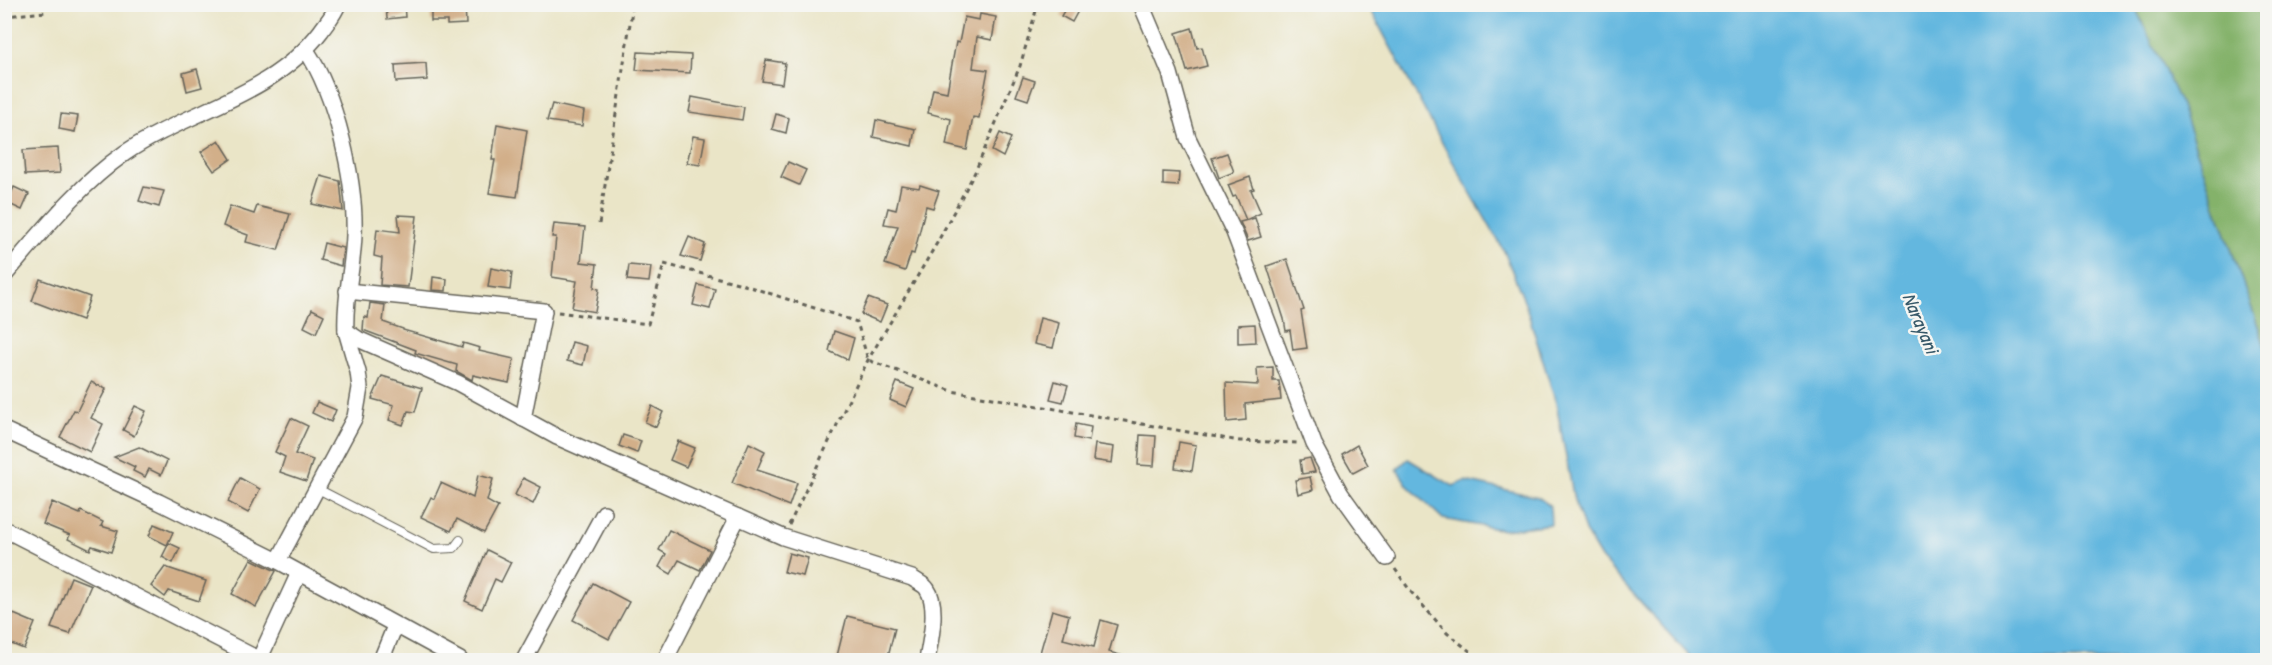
<svg xmlns="http://www.w3.org/2000/svg" width="2272" height="665" font-family="'Patrick Hand',sans-serif">
<style>
.forest{fill:#84b26b;stroke:#506744;stroke-width:1.5}
.water{fill:#63b7df;stroke:#406a7e;stroke-width:1.5}
.building{fill:#d2af89}
.lines{fill:none;stroke-linecap:round;stroke-linejoin:round}
.service-casing{stroke:#646258;stroke-width:10}
.minor-casing{stroke:#646258;stroke-width:18}
.path{stroke:#646258;stroke-width:3;stroke-dasharray:4.5 4.5;stroke-linecap:butt}
.service{stroke:#fff;stroke-width:8}
.minor{stroke:#fff;stroke-width:15}
.labels{text-anchor:middle;stroke-width:5;stroke-linejoin:round;paint-order:stroke}
.water-label{font-size:20px;font-style:italic;fill:#385a6a;stroke:#f6f6f2}
</style>
<rect width="100%" height="100%" fill="#f6f6f2"/>
<filter id="ink" filterUnits="userSpaceOnUse"><feTurbulence type="fractalNoise" baseFrequency=".0167" numOctaves="2"/><feDisplacementMap in="SourceGraphic" scale="12" xChannelSelector="R" yChannelSelector="G"/><feConvolveMatrix kernelMatrix="1 2 1 2 8 2 1 2 1" color-interpolation-filters="sRGB"/></filter>
<filter id="wash" filterUnits="userSpaceOnUse"><feTurbulence type="fractalNoise" baseFrequency=".008" numOctaves="4" result="noise"/><feDisplacementMap in="SourceGraphic" scale="24" xChannelSelector="R" yChannelSelector="G"/><feGaussianBlur stdDeviation="1.35" result="paint"/><feColorMatrix in="noise" values="0 0 0 0 0 0 0 0 0 0 0 0 0 0 0 0 0 1.4 0 .05"/><feComposite in="paint" operator="in"/></filter>
<g filter="url(#wash)">
<rect width="100%" height="100%" fill="#eae5c7"/>
<polygon class="forest" points="2134,5 2267,5 2267,352 2180,103"/>
<g class="water">
<polygon points="1368,5 2134,5 2180,103 2267,352 2267,660 1693,660 1601,558 1586,533 1574,500 1556,403 1525,303 1504,251 1446,150"/>
<polygon points="1408,459 1453,486 1465,481 1538,497 1550,506 1551,524 1504,530 1443,519 1408,486 1397,469"/>
</g>
<g id="blocks">
<g class="building">
<polygon points="386,4 404,4 405,17 387,19"/>
<polygon points="431,4 465,4 466,24 447,25 447,21 431,21"/>
<polygon points="1068,4 1079,9 1072,22 1061,16"/>
<polygon points="980,14 996,17 992,40 977,37 973,68 988,70 979,118 973,117 967,150 946,145 951,119 928,113 933,89 947,92 956,42 959,43 964,17 979,20"/>
<polygon points="1192,28 1197,48 1202,47 1207,66 1187,71 1176,33"/>
<polygon points="638,52 691,55 690,73 636,70"/>
<polygon points="766,60 785,63 782,84 762,81"/>
<polygon points="426,63 427,80 396,82 395,65"/>
<polygon points="197,69 202,87 187,91 183,73"/>
<polygon points="1023,77 1035,81 1028,100 1016,96"/>
<polygon points="692,97 744,107 742,120 689,112"/>
<polygon points="552,104 584,111 582,126 547,121"/>
<polygon points="61,114 78,116 75,132 59,129"/>
<polygon points="776,114 789,118 786,133 772,129"/>
<polygon points="876,120 915,129 912,146 873,137"/>
<polygon points="497,124 527,130 517,197 489,193 495,160 492,160"/>
<polygon points="1000,133 1011,138 1003,157 992,151"/>
<polygon points="693,136 705,138 700,165 687,163"/>
<polygon points="219,140 231,159 214,171 201,152"/>
<polygon points="58,148 60,173 25,175 23,150"/>
<polygon points="1227,153 1234,172 1219,178 1212,158"/>
<polygon points="788,162 806,170 799,185 781,177"/>
<polygon points="1163,172 1179,173 1178,186 1163,185"/>
<polygon points="321,176 340,181 343,211 312,204"/>
<polygon points="1250,177 1254,189 1251,190 1261,213 1246,220 1236,196 1233,197 1228,185"/>
<polygon points="901,185 919,188 920,185 939,191 933,208 926,206 914,254 911,253 905,271 885,264 898,226 884,224 888,208 896,210"/>
<polygon points="14,187 29,194 22,210 7,203"/>
<polygon points="144,187 164,191 159,207 139,201"/>
<polygon points="230,206 254,214 257,206 290,214 278,250 246,242 248,235 223,226"/>
<polygon points="398,215 417,216 408,287 380,285 382,258 374,256 377,229 400,232"/>
<polygon points="1255,218 1261,237 1248,241 1240,222"/>
<polygon points="554,224 585,227 581,262 597,264 594,288 599,289 595,312 572,308 577,281 552,277 556,237 552,237"/>
<polygon points="689,237 705,244 700,261 681,256"/>
<polygon points="324,243 343,248 341,266 320,260"/>
<polygon points="1287,259 1304,310 1301,311 1307,348 1293,350 1290,330 1286,331 1284,319 1267,266"/>
<polygon points="629,265 651,267 649,282 627,280"/>
<polygon points="491,268 512,272 510,290 488,287"/>
<polygon points="433,277 447,279 446,291 432,290"/>
<polygon points="40,279 90,297 82,320 32,301"/>
<polygon points="698,285 715,289 710,309 693,305"/>
<polygon points="868,298 887,305 880,322 861,314"/>
<polygon points="370,303 385,305 383,322 403,329 403,330 462,347 463,343 480,348 479,351 514,359 509,383 473,375 472,380 456,371 457,365 415,353 416,350 363,330 364,317 368,318"/>
<polygon points="312,309 324,315 316,333 304,327"/>
<polygon points="1040,318 1059,323 1053,348 1034,344"/>
<polygon points="1255,324 1256,342 1238,343 1238,325"/>
<polygon points="834,331 854,338 848,360 829,351"/>
<polygon points="572,342 587,346 583,365 567,361"/>
<polygon points="1273,367 1273,381 1279,381 1281,400 1245,404 1246,420 1227,422 1226,383 1258,385 1257,368"/>
<polygon points="382,376 422,388 415,412 408,411 403,425 389,420 394,405 372,399"/>
<polygon points="1055,381 1068,385 1063,402 1050,399"/>
<polygon points="91,382 106,389 91,418 103,424 90,452 60,437 74,410 77,411"/>
<polygon points="897,382 914,389 906,407 890,400"/>
<polygon points="317,402 336,410 331,422 312,413"/>
<polygon points="135,406 146,411 134,436 123,430"/>
<polygon points="652,406 663,412 656,427 645,422"/>
<polygon points="291,418 308,426 295,454 313,460 306,481 280,472 285,457 275,452"/>
<polygon points="1076,424 1091,427 1089,441 1074,438"/>
<polygon points="623,435 641,441 637,453 619,446"/>
<polygon points="1140,435 1156,436 1154,466 1138,465"/>
<polygon points="678,441 695,448 686,467 670,460"/>
<polygon points="1179,442 1196,445 1192,471 1175,468"/>
<polygon points="749,443 765,451 757,470 797,483 789,506 732,483"/>
<polygon points="1095,444 1114,447 1112,463 1093,460"/>
<polygon points="1357,445 1368,465 1353,473 1342,454"/>
<polygon points="139,447 167,461 161,475 149,469 145,477 133,471 135,467 114,457"/>
<polygon points="1310,458 1315,472 1302,474 1300,460"/>
<polygon points="478,475 493,479 487,501 498,507 484,533 457,519 451,531 421,517 431,497 434,499 441,483 473,498"/>
<polygon points="1310,477 1313,490 1298,494 1295,480"/>
<polygon points="240,478 260,489 248,513 228,502"/>
<polygon points="523,478 541,487 533,504 515,495"/>
<polygon points="52,502 80,514 81,511 103,522 101,526 118,531 111,552 92,546 90,550 68,539 70,535 43,524"/>
<polygon points="154,524 173,532 167,545 149,536"/>
<polygon points="669,530 710,550 700,570 679,560 671,574 659,567 666,554 659,550"/>
<polygon points="169,543 180,548 173,563 162,557"/>
<polygon points="487,550 511,562 501,582 495,579 482,609 465,601"/>
<polygon points="789,553 808,558 803,576 784,572"/>
<polygon points="251,559 276,571 256,607 232,594"/>
<polygon points="165,567 206,581 199,601 169,591 165,597 151,586"/>
<polygon points="71,577 91,585 70,634 51,628"/>
<polygon points="593,583 629,602 609,639 573,620"/>
<polygon points="4,610 35,623 24,649 4,641"/>
<polygon points="1052,610 1069,615 1063,639 1094,647 1101,620 1117,625 1109,652 1127,657 1127,660 1038,660"/>
<polygon points="847,616 895,628 887,660 836,660"/>
</g>
</g>
</g>
<g filter="url(#ink)">
<use href="#blocks" fill-opacity="0" stroke="#646258" stroke-width="1.5"/>
<g class="lines">
<g class="service-casing">
<polyline id="service" points="318,489 434,549 454,548 460,540"/>
</g>
<g class="minor-casing">
<g id="minor">
<polyline points="1141,4 1170,73 1188,138 1234,232 1314,444 1341,494 1387,558"/>
<path d="M306 50C336 94 356 182 354 235 353 268 344 299 346 331L358 339 458 383 557 437 783 537 912 578C916 581 925 585 927 589 939 606 930 642 927 660"/>
<path d="M4 276C41 233 79 185 125 153 190 109 271 97 321 31 327 22 334 15 338 4"/>
<polyline points="347,291 544,311 523,419"/>
<polyline points="4,430 159,502 278,561 460,660"/>
<polyline points="4,529 260,660"/>
<polyline points="278,561 355,417 360,388 358,372 346,331"/>
<polyline points="259,660 299,573"/>
<polyline points="381,660 395,626"/>
<polyline points="524,660 604,513"/>
<polyline points="665,660 738,517"/>
</g>
</g>
<g class="path">
<polyline points="4,16 46,12"/>
<polyline points="599,224 633,4"/>
<polyline points="558,312 648,324 664,264 738,283 857,322 868,360 952,391 1240,441 1298,443"/>
<polyline points="789,525 868,360 937,243 975,172 1020,66 1038,4"/>
<polyline points="1395,569 1411,592 1447,633 1481,660"/>
</g>
<use href="#service" class="service"/>
<use href="#minor" class="minor"/>
</g>
</g>
<g class="labels">
<g class="water-label">
<text transform="translate(1921 323) rotate(67)" y="7">Narayani</text>
</g>
</g>
<rect width="2272" height="665" fill="none" stroke="#f6f6f2" stroke-width="24"/>
</svg>
